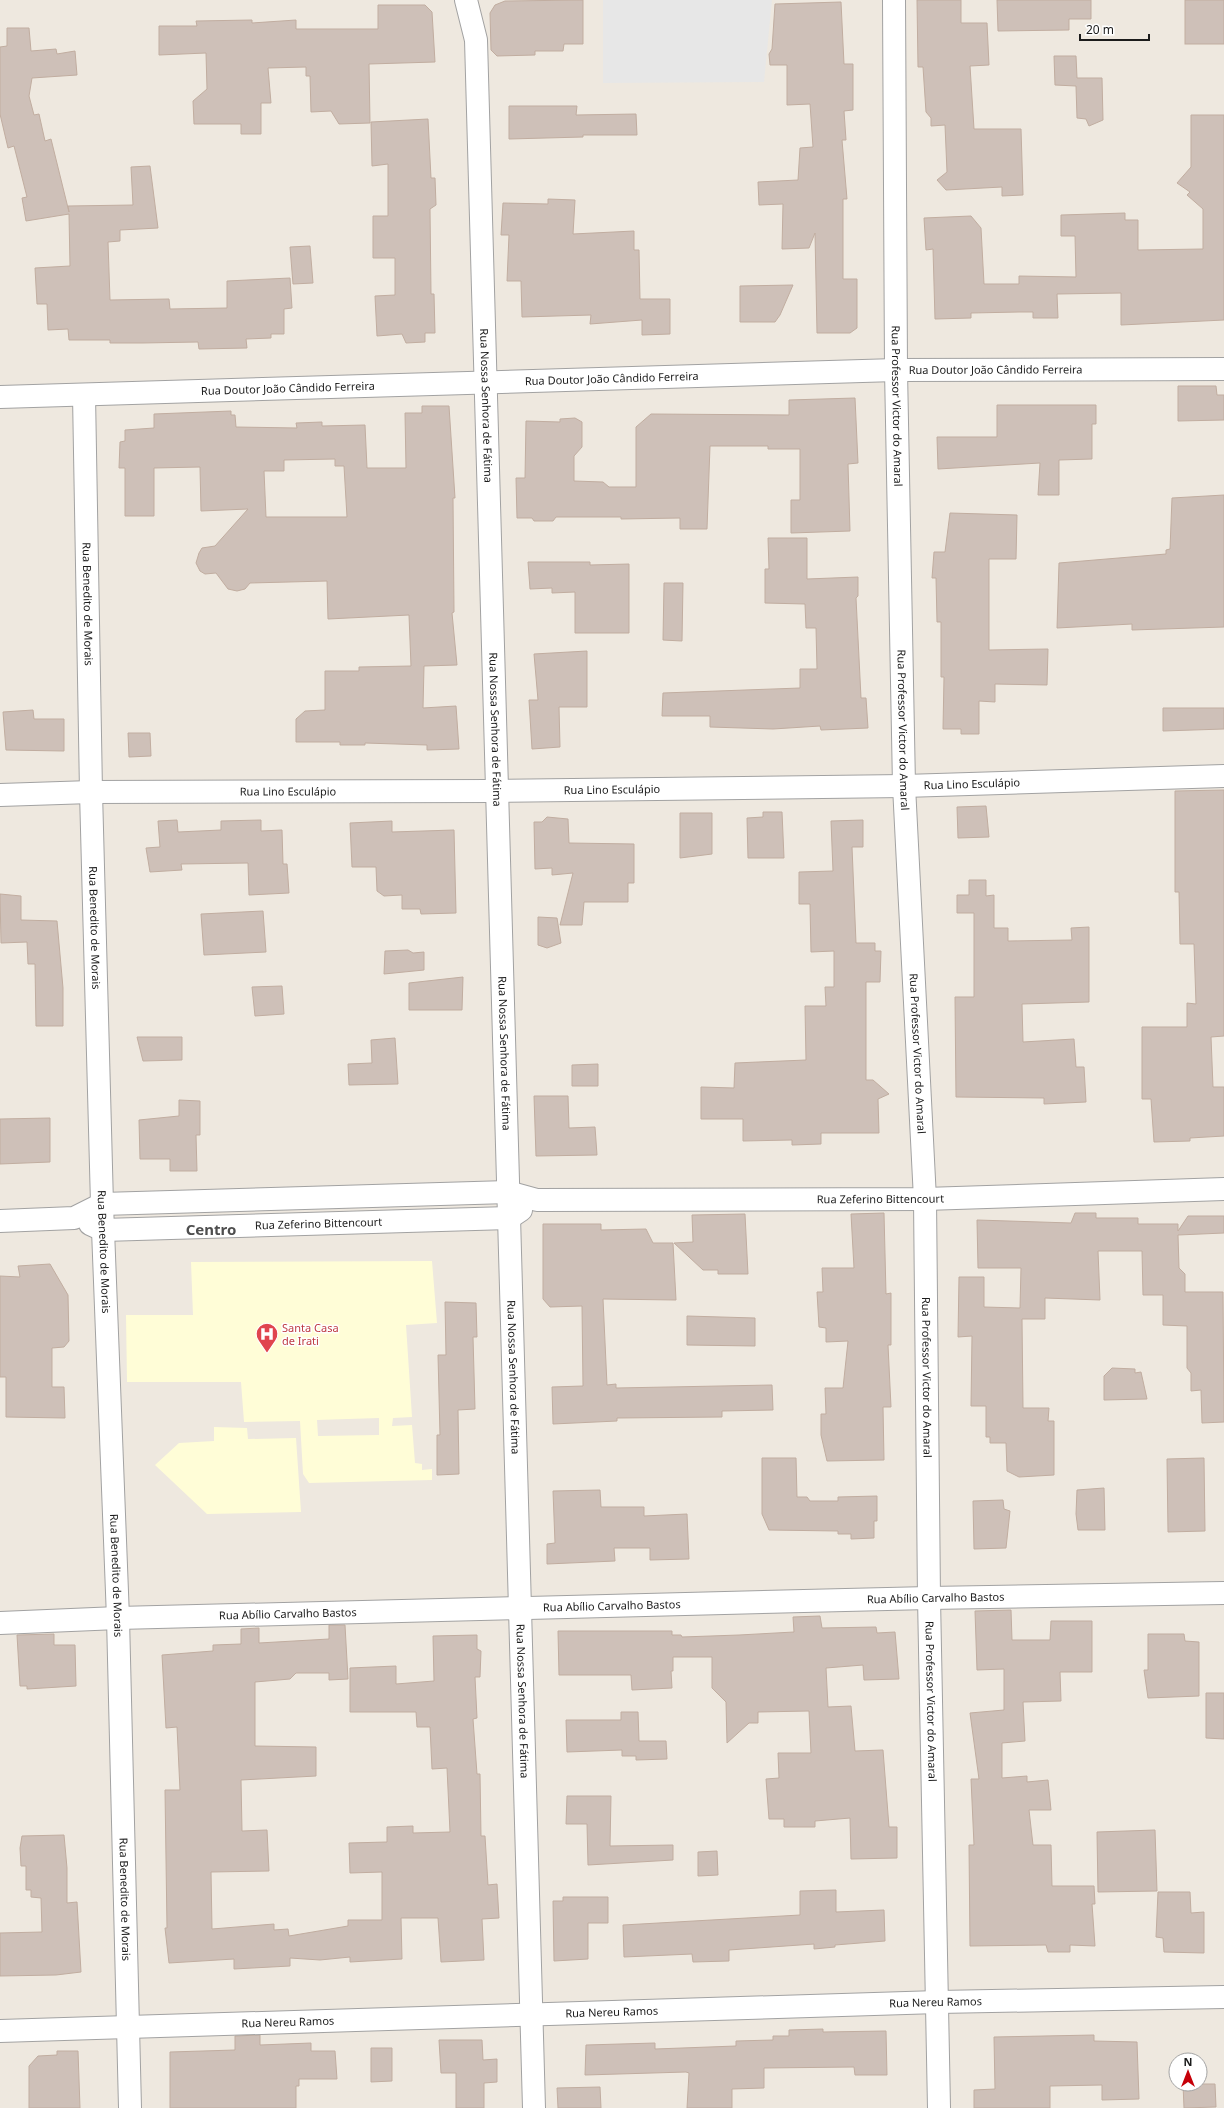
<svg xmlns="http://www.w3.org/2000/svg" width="1224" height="2108" font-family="'Noto Sans',sans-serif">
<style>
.education{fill:#fffdd7;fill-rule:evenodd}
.parking{fill:#e7e7e7}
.building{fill:#cec0b8;stroke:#c1ada0;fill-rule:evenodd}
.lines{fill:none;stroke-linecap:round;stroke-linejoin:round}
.minor-casing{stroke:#a2a2a2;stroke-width:24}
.minor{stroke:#fff;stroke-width:22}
.labels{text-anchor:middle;stroke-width:3;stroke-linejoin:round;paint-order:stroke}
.street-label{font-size:11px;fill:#1b1b1b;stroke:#fff}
.health-label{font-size:11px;fill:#be3a42;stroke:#fff;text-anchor:start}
.district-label{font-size:15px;font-weight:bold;fill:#4e4e4e;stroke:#fff}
</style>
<rect width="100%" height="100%" fill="#eee8df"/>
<g class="education">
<path d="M432 1261 437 1323 406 1325 412 1417 393 1418 392 1426 412 1425 415 1463 422 1464V1470L432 1469V1480L309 1483 303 1474 300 1421 244 1422 241 1382H127L126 1315H193L191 1262ZM379 1418V1435L318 1436 317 1420Z"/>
<polygon points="214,1427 247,1428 248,1439 296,1438 301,1512 207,1514 155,1465 179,1443 214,1441"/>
</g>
<polygon class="parking" points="603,0 772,0 764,82 603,83"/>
<g class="building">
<polygon points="583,0 583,44 564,44 563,51 535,51 535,55 497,56 491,50 490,13 495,5 505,1"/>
<polygon points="917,0 961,0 961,23 987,23 989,65 970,66 974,129 1021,129 1023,195 1002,196 1002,187 946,190 937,180 947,172 945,125 931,126 931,118 926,112 923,67 918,67"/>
<polygon points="997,0 1091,0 1091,19 1069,19 1069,30 998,31"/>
<rect x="1185" y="0" width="39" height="44"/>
<polygon points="841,2 844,64 853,64 853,110 844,111 846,140 842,140 847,199 843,199 843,279 857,279 857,328 850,333 817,333 815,233 809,248 782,249 783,204 759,205 758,182 798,180 800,148 813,147 810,104 787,105 787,65 770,65 769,54 772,49 775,4"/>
<polygon points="378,5 425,5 432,12 435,62 369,64 370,123 339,124 331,111 311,112 310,76 306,76 306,67 268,68 271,103 261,103 261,134 241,134 241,124 194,124 193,101 207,89 206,53 159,55 159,26 197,26 196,21 252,20 252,23 296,20 296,29 378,29"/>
<polygon points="7,28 29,28 31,51 56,49 57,54 75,51 77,75 32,78 29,96 34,115 39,114 45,141 51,139 69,212 68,206 133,205 131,167 150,166 158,228 120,230 120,241 108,242 110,300 169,299 170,309 227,308 227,281 290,278 292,308 284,309 284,334 271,334 271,338 246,339 247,348 199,349 198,342 142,343 110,343 110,340 69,340 68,329 48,330 47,304 37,304 35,268 70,266 69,214 26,221 22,198 27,197 14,146 8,148 0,114 0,47 7,46"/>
<polygon points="1054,56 1076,56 1077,78 1102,78 1103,120 1089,126 1086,119 1077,118 1076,86 1055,85"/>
<polygon points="509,106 577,106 576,115 636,114 637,135 583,135 583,137 509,139"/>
<polygon points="1191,115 1224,115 1224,320 1121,325 1121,293 1057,294 1058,318 1033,318 1033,312 1019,312 971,313 971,318 935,319 933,249 926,250 924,218 971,216 981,228 984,284 1019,284 1019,276 1076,277 1075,236 1061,236 1061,215 1125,213 1125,220 1138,220 1138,250 1203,249 1203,209 1187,195 1190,192 1177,183 1191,167"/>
<polygon points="428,119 431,178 435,178 436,205 430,209 431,294 434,294 435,333 425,333 425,342 406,343 402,334 377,336 375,296 395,295 395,258 373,258 373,216 388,216 388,164 372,166 371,122"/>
<polygon points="548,199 575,200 573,234 634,231 634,250 639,250 640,299 670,299 670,334 642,335 642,320 590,324 591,315 522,317 521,281 507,281 509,235 501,235 503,203 548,204"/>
<polygon points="310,246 313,283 293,284 290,247"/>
<polygon points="793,285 780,315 775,322 740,322 740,286"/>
<polygon points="1178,386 1216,386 1217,395 1224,395 1224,420 1178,421"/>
<polygon points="855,398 858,463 848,464 850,531 791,533 791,500 800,500 800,449 768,449 768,446 710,446 707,529 680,529 680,518 621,519 621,517 556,517 553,521 534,521 532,518 517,518 516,478 525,478 526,421 560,422 560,419 575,418 582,422 582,447 574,456 574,481 603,482 609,487 636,487 636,427 651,414 789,415 789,400"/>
<polygon points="997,405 1096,405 1096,424 1092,424 1092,459 1059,460 1059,495 1038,495 1040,463 938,469 937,437 997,437"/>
<path d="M422 406H449L455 498H453L454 612 452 613 457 665 424 666 423 708 456 706 459 749 427 750V745L365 743V745H340V742H296V719L305 711 325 710V671H359V667L411 666 409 615 328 619 327 581 250 583 245 589 237 591 228 589 216 573 205 574 200 571 196 563 199 553 202 548 215 546 248 509 201 511 200 467 154 468V516H125V468H119L120 442 125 441V430L154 428V414L231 411V415H235L236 427 297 428 296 423 322 422V426L365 425 367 468H406L405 413H422ZM335 459V466H344L347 517H266L264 471H284V460Z"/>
<polygon points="1224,495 1224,627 1132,630 1132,624 1057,628 1059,563 1166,554 1166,550 1170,549 1172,498"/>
<polygon points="950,513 1017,515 1016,559 989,559 989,650 1048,649 1047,685 995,684 995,702 979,701 979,734 961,734 961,729 943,729 944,677 941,677 941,622 937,622 936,578 932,578 934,552 945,552"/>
<polygon points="768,538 807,538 807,579 858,577 858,596 856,598 861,698 866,698 868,728 821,730 820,726 773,729 710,727 710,716 662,716 663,693 800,688 800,669 817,669 816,628 806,628 805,604 765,603 765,569 769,569"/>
<polygon points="528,562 590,562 590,565 629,564 629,633 575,633 575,592 552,593 552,588 530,589"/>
<polygon points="664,583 683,583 682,641 663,640"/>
<polygon points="587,651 587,707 559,707 560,747 532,749 529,700 538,700 534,654"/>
<polygon points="1163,708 1224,708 1224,729 1163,731"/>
<polygon points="33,710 34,719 64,719 64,751 6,750 3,712"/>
<polygon points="128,733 150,733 151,756 129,757"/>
<polygon points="1224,790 1224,1036 1211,1037 1213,1087 1224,1087 1224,1136 1190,1138 1190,1141 1154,1142 1151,1099 1142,1099 1142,1027 1187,1027 1187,1003 1196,1004 1194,944 1180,944 1179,892 1175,892 1175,791"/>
<polygon points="986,806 989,837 958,838 957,807"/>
<polygon points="763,812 782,812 784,858 748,858 747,818 763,817"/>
<polygon points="680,813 712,813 712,854 680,858"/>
<polygon points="547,817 568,819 569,843 634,844 634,883 628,883 628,902 584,902 582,925 560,925 573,873 552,875 552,868 535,869 534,822 542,822"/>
<polygon points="177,820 178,832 221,830 221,821 261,820 261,831 282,830 283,864 287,864 289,893 249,895 248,863 181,864 182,870 150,872 146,848 160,847 158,821"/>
<polygon points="863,820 863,847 852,847 856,943 875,943 875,951 881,951 880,982 866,982 866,1080 873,1080 889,1094 878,1099 879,1133 821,1133 821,1144 792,1145 792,1140 743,1141 743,1119 701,1119 701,1087 734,1088 735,1063 806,1060 805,1006 826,1006 825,987 834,987 834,951 811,952 810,904 799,904 799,872 833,871 831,821"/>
<polygon points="392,821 392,832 454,830 456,913 421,914 420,909 402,909 402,895 384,896 377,891 376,867 352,867 350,823"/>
<polygon points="969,880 986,880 986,896 994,895 994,928 1008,928 1008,941 1072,940 1071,928 1089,927 1089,1002 1022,1004 1023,1042 1074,1039 1076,1067 1084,1067 1086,1102 1044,1104 1044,1098 956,1097 955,997 974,997 974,913 957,913 957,895 969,895"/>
<polygon points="0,894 21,896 21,920 57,921 63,988 63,1026 36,1026 35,964 28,964 27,942 1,943"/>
<polygon points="263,911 266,952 204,955 201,914"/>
<polygon points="538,917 557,918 561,943 547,948 538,945"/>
<polygon points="408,950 413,953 424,952 424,970 384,974 385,951"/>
<polygon points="463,977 462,1010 409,1010 409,983"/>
<polygon points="282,986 284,1014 255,1016 252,987"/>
<polygon points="137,1037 182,1037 182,1060 143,1061"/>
<polygon points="395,1038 398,1084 349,1085 348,1064 372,1063 371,1040"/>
<polygon points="598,1064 598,1086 572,1086 572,1065"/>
<polygon points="534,1096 568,1096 569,1128 595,1127 597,1155 536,1156"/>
<polygon points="179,1100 200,1101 200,1135 196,1135 197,1171 170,1171 170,1159 140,1159 139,1120 179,1116"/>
<polygon points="50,1118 50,1162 0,1164 0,1119"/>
<polygon points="884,1213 886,1294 891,1293 891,1345 888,1345 891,1407 883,1407 884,1460 827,1461 821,1435 821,1414 826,1414 825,1388 843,1388 848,1341 826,1342 826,1328 819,1327 817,1292 823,1292 822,1268 854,1268 851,1214"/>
<polygon points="1075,1213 1096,1213 1096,1218 1138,1218 1138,1224 1178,1224 1178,1231 1188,1216 1224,1216 1224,1233 1178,1235 1179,1268 1185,1274 1185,1292 1223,1292 1224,1422 1202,1423 1201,1390 1191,1391 1191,1373 1187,1368 1187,1326 1163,1325 1163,1295 1143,1295 1142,1251 1098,1251 1100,1300 1045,1298 1045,1319 1022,1319 1023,1408 1049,1408 1048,1421 1054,1421 1054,1475 1019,1477 1007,1471 1006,1443 990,1443 990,1437 986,1437 986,1406 971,1406 972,1336 958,1337 959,1277 984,1277 984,1307 1020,1308 1021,1268 978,1268 977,1220 1071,1223"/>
<polygon points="745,1214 748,1274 718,1274 718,1270 703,1270 674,1243 693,1242 692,1215"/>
<polygon points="543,1224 601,1224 601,1230 646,1229 653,1243 673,1243 676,1300 603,1299 607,1385 616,1384 616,1388 772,1385 773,1410 722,1411 722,1417 617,1418 617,1421 553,1424 552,1387 583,1386 582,1306 550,1307 543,1299"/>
<polygon points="50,1264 68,1295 69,1341 64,1347 52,1348 52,1387 64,1387 65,1418 6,1417 6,1377 0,1377 0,1276 20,1277 18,1266"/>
<polygon points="445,1302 476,1303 477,1337 473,1337 475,1409 458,1410 459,1474 437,1475 437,1435 440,1435 438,1355 446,1355"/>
<polygon points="687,1316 755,1318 755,1346 687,1345"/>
<polygon points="1112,1368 1135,1369 1135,1373 1141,1372 1147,1399 1104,1400 1104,1376"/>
<polygon points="762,1458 796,1458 797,1497 807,1497 810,1501 838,1501 838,1497 877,1496 877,1521 874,1521 874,1538 851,1539 851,1534 838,1534 838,1531 769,1530 762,1514"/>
<polygon points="1204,1458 1205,1531 1168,1532 1167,1459"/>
<polygon points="1104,1488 1105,1530 1078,1530 1076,1514 1077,1490"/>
<polygon points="600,1490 601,1507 644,1507 644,1516 687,1514 689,1559 650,1560 650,1548 614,1548 615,1561 547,1564 547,1544 555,1543 553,1491"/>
<polygon points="1003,1500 1004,1509 1010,1511 1006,1548 974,1549 973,1501"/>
<polygon points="1011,1610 1012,1640 1050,1640 1051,1621 1092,1621 1092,1672 1060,1672 1061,1701 1023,1702 1025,1741 1002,1743 1002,1778 1027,1776 1027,1782 1048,1780 1051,1810 1029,1810 1033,1845 1051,1845 1052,1886 1094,1886 1095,1904 1092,1904 1095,1946 1070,1945 1070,1952 1048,1952 1046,1945 970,1946 969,1845 974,1845 971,1779 979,1779 970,1713 1004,1710 1004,1669 977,1670 975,1611"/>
<polygon points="820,1616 822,1628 876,1627 877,1633 895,1632 899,1679 864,1680 863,1665 826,1668 828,1707 851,1706 855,1751 883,1750 889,1827 897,1827 897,1858 851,1859 850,1818 815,1821 815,1827 784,1827 784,1819 769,1819 766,1779 779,1778 778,1753 811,1753 809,1711 758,1712 758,1723 749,1723 727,1743 726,1702 712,1688 712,1657 673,1657 673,1671 671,1671 672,1688 632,1690 631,1675 559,1675 558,1631 672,1631 672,1635 681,1635 682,1637 739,1635 794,1632 793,1617"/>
<polygon points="329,1625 345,1625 348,1679 329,1680 329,1673 296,1673 290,1679 255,1682 255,1746 316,1747 316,1776 241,1780 242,1831 267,1830 269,1871 211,1872 212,1929 274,1924 274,1930 288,1929 289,1936 348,1926 348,1920 382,1920 382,1872 350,1873 349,1843 387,1842 387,1827 413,1826 413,1833 450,1832 447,1768 432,1769 430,1727 417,1727 416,1712 350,1712 350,1668 396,1666 396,1684 434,1681 433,1636 477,1635 477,1649 481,1651 480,1677 475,1677 477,1718 473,1719 477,1774 480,1774 481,1836 485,1836 488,1885 497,1884 499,1918 482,1919 484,1960 441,1962 438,1918 401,1918 402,1959 350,1962 350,1957 320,1960 290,1958 290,1966 234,1969 234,1959 169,1963 165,1928 167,1928 165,1790 180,1790 177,1727 166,1728 162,1655 213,1651 213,1645 241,1644 241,1629 259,1628 259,1643 329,1639"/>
<polygon points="54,1634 54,1645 75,1645 76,1686 27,1689 27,1686 20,1686 17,1635"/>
<polygon points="1148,1634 1184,1634 1185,1641 1199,1642 1199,1696 1148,1698 1144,1670 1148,1670"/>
<polygon points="1206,1693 1224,1693 1224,1739 1206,1738"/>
<polygon points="621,1712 638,1712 639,1741 666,1741 667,1759 636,1760 636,1756 622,1756 622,1750 567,1752 566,1720 621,1720"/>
<polygon points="567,1796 611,1796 610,1846 673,1845 673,1860 588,1865 587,1824 566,1824"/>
<polygon points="1155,1830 1157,1891 1098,1892 1097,1832"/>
<polygon points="64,1835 67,1868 67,1903 77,1902 81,1972 56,1975 0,1976 0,1933 42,1932 41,1898 31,1897 31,1890 26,1890 26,1866 21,1866 20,1848 22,1836"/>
<polygon points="717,1851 718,1875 698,1876 698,1852"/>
<polygon points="836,1890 836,1912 884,1910 885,1941 835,1945 835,1947 814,1949 814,1944 729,1950 729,1961 693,1962 692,1954 624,1957 623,1925 800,1915 800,1891"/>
<polygon points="1158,1892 1190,1892 1191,1913 1204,1912 1204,1953 1164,1952 1163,1938 1156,1937"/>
<polygon points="563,1897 608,1897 608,1923 588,1923 588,1959 554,1961 553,1901 563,1901"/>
<polygon points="823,2029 823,2032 886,2031 887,2075 855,2075 854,2067 764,2068 764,2088 732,2089 732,2108 687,2108 689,2073 686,2072 585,2075 586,2045 655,2043 655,2049 736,2046 736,2041 773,2040 773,2036 789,2036 789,2030"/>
<polygon points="260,2035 260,2045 311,2043 311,2051 335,2051 337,2079 299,2079 299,2086 296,2086 296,2108 170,2108 170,2052 235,2050 235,2036"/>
<polygon points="1094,2035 1094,2041 1137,2042 1139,2099 1102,2100 1102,2085 1050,2086 1050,2108 974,2108 974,2090 995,2089 994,2037"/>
<polygon points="439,2040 482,2040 483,2060 497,2059 497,2082 484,2083 484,2108 456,2108 456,2073 441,2073"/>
<polygon points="371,2048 392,2048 392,2081 371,2082"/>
<polygon points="57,2051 78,2051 80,2108 29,2108 29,2066 38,2056 57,2055"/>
<polygon points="1183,2084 1215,2084 1216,2107 1184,2108"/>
<polygon points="600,2087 601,2108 558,2108 557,2088"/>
</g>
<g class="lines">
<g class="minor-casing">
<g id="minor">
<path id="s1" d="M466 0 476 40 534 2108"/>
<path id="s2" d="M894 0 896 370 904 786 925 1199 929 1598 939 2108"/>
<path id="s3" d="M84 395 91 792 102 1204 118 1618 130 2108"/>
<path id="s4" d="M0 397 896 370 1224 369"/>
<path id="s5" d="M0 795 91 792 496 791 904 786 1224 776"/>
<path id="s6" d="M0 1221 74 1218 102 1204 508 1192 537 1200 925 1199 1224 1189"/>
<path id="s7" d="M90 1224 103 1230 509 1218 521 1210"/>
<path id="s8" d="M0 1623 118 1618 929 1598 1224 1593"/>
<path id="s9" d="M0 2031 938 2002 1224 1997"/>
</g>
</g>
<use href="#minor" class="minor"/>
</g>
<defs>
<g id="hospital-pin" transform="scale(1.15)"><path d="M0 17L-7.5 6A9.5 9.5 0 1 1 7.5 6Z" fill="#e0444e" stroke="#fff"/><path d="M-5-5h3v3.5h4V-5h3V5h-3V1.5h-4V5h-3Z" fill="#fff"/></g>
</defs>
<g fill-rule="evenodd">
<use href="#hospital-pin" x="267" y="1334"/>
</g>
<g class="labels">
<g class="street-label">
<text dy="4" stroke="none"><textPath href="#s4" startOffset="996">Rua Doutor João Cândido Ferreira</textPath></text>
<text dy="4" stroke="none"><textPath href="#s4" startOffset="612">Rua Doutor João Cândido Ferreira</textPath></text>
<text dy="4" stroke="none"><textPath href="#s4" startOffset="288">Rua Doutor João Cândido Ferreira</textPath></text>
<text dy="4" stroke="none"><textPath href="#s1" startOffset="407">Rua Nossa Senhora de Fátima</textPath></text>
<text dy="4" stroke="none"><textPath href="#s2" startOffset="406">Rua Professor Victor do Amaral</textPath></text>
<text dy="4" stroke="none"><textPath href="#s3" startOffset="209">Rua Benedito de Morais</textPath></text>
<text dy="4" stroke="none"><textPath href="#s1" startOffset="731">Rua Nossa Senhora de Fátima</textPath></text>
<text dy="4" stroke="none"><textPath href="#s2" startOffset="730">Rua Professor Victor do Amaral</textPath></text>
<text dy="4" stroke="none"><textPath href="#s5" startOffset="972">Rua Lino Esculápio</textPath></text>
<text dy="4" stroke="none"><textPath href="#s5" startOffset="612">Rua Lino Esculápio</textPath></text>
<text dy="4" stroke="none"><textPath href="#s5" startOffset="288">Rua Lino Esculápio</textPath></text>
<text dy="4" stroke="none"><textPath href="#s3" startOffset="533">Rua Benedito de Morais</textPath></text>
<text dy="4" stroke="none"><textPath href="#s1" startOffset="1055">Rua Nossa Senhora de Fátima</textPath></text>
<text dy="4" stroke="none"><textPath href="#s2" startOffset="1054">Rua Professor Victor do Amaral</textPath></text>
<text dy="4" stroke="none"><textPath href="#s6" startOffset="885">Rua Zeferino Bittencourt</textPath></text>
<text dy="4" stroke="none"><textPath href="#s7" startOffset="230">Rua Zeferino Bittencourt</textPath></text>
<text dy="4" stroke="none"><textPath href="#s3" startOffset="857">Rua Benedito de Morais</textPath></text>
<text dy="4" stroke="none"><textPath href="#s1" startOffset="1379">Rua Nossa Senhora de Fátima</textPath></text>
<text dy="4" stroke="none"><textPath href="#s2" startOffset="1378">Rua Professor Victor do Amaral</textPath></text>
<text dy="4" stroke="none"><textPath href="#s3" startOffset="1181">Rua Benedito de Morais</textPath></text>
<text dy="4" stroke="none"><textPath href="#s8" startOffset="936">Rua Abílio Carvalho Bastos</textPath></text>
<text dy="4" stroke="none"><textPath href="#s8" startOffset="612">Rua Abílio Carvalho Bastos</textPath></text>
<text dy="4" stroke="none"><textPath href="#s8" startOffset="288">Rua Abílio Carvalho Bastos</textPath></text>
<text dy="4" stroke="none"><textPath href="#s1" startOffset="1703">Rua Nossa Senhora de Fátima</textPath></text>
<text dy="4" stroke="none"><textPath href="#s2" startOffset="1702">Rua Professor Victor do Amaral</textPath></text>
<text dy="4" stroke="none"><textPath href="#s3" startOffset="1505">Rua Benedito de Morais</textPath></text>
<text dy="4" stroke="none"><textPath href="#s9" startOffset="936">Rua Nereu Ramos</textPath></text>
<text dy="4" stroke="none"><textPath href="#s9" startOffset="612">Rua Nereu Ramos</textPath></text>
<text dy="4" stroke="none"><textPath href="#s9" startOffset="288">Rua Nereu Ramos</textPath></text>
</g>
<g class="health-label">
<text x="282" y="1332">Santa Casa<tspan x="282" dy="13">de Irati</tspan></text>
</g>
<g class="district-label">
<text x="211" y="1235">Centro</text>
</g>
</g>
<g transform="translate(1188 2072)"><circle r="19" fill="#ffffff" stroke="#a4a4a4"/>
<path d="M0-3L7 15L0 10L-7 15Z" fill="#c60009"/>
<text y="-6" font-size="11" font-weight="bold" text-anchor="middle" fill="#1b1b1b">N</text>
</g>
<path d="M1080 34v6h69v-6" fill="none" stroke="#1b1b1b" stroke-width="2"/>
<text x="1086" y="34" font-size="12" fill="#1b1b1b" stroke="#ffffff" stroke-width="3" paint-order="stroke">20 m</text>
</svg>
